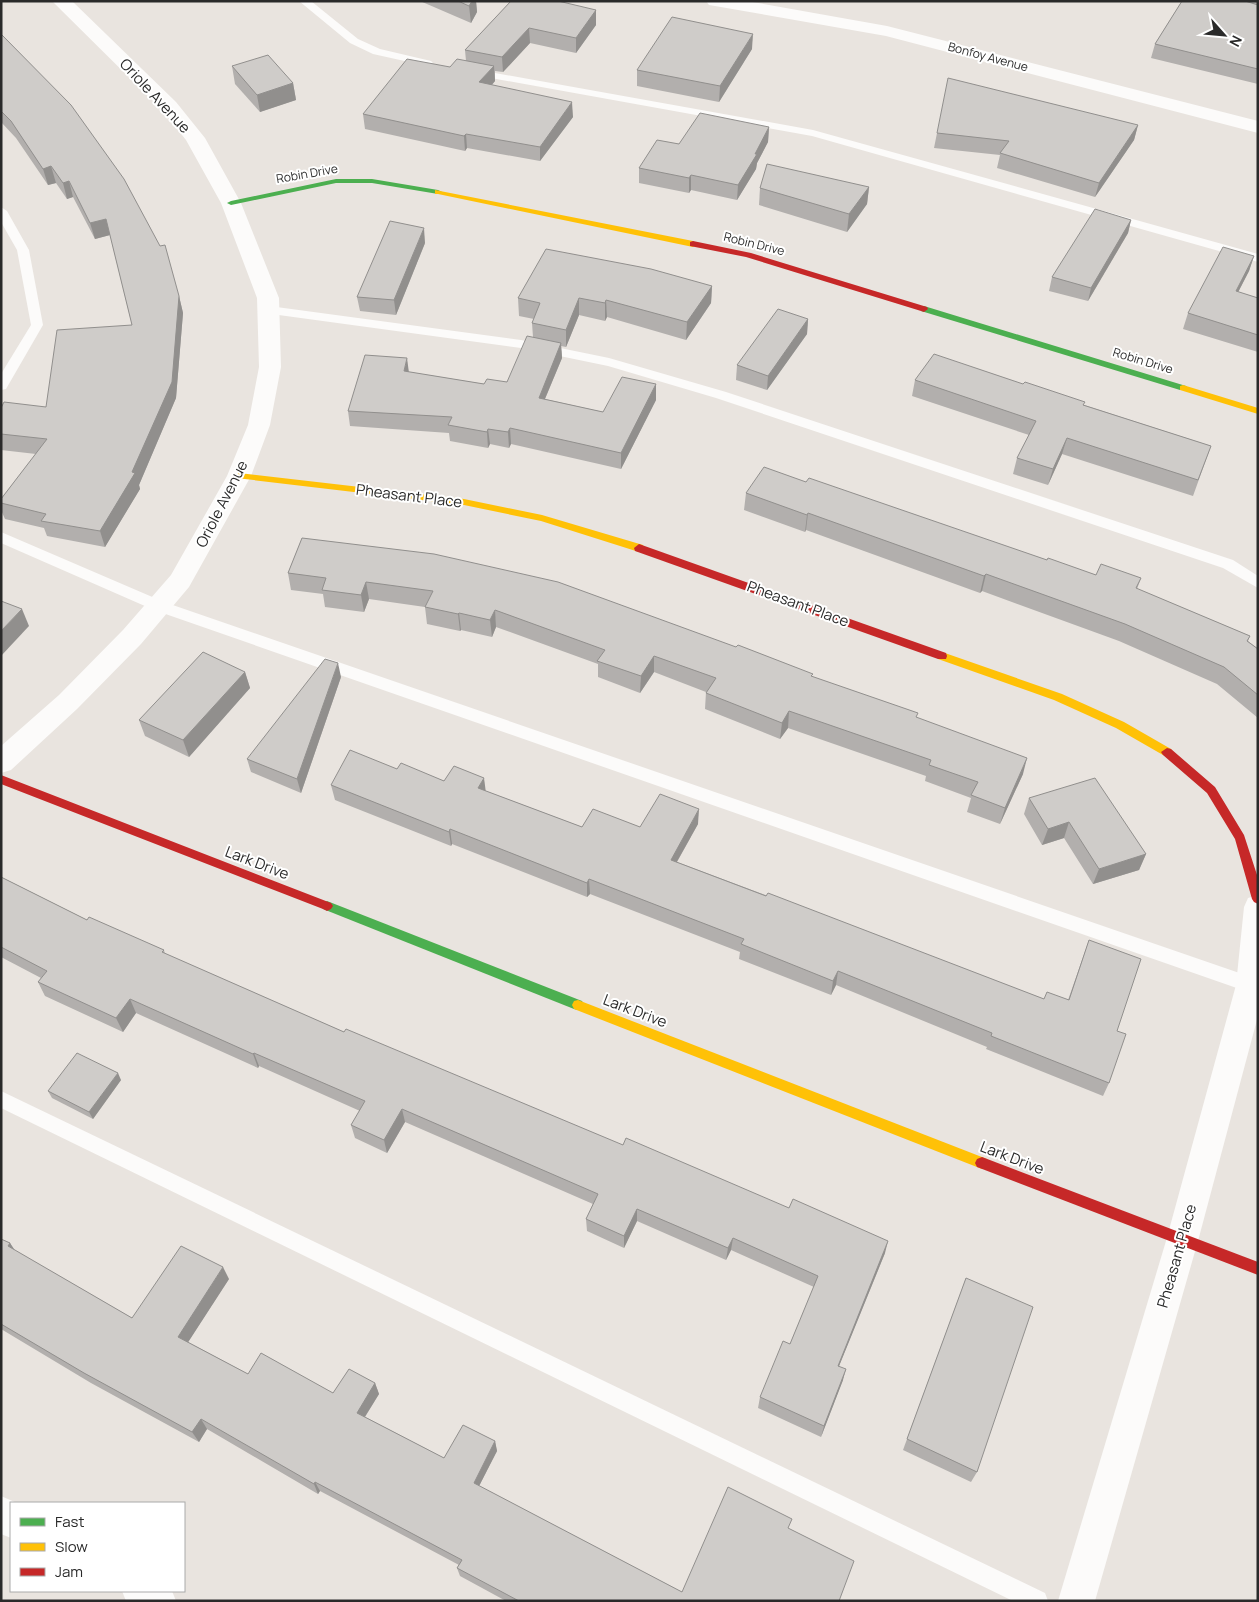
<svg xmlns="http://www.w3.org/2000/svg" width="1259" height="1602" font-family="Manrope,sans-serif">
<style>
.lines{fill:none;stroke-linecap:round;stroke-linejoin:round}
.lane{fill:#fcfbfa;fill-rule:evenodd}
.street{fill:#fcfbfa;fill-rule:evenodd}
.fast{fill:#4caf50;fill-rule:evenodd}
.slow{fill:#ffc107;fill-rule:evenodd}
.jam{fill:#c62828;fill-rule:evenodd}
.wall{fill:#b2afad}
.shaded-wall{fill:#918f8d}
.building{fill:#cfccc9;stroke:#918f8d}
.labels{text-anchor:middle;stroke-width:4;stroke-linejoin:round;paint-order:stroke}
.far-street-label{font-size:12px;fill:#2a2a2a;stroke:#fff}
.street-label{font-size:15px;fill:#2a2a2a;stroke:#fff}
</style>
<rect width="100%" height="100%" fill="#e9e4df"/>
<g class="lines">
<g class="lane">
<polygon points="299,1 311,1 358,39 380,49 431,61 433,63 427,66 373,54 350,43"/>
<polygon points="473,69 813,130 1258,254 1258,262 812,136 469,74 467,72 469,70"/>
<polygon points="1,207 7,211 29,250 43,325 6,389 1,390 1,374 31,325 17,250 1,222"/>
<polygon points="269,306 521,340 609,358 726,392 1233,560 1258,576 1258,588 1223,568 716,398 608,366 521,348 264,313 263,310"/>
<polygon points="1,532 164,602 1251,977 1257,980 1258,989 1251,993 154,610 1,543"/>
<polygon points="1,1091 1045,1593 1048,1601 1013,1601 1,1108"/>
</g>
<g class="street">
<polygon points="52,1 72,1 176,102 205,138 241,203 279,298 281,367 270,425 251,476 189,587 141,644 77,709 11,770 1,773 1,746 59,695 123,630 171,575 227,476 248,425 259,367 257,298 221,203 186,140 162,110"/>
<polygon points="706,1 747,1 887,26 1258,121 1258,133 886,36 715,6 709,5"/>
<polygon points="1258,895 1258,1016 1198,1241 1095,1601 1058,1601 1166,1241 1236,985 1244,907 1248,898"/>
<polygon points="1,1496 17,1503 11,1503 11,1538 1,1534"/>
<polygon points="122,1591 172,1591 176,1601 126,1601"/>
</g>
<g class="fast">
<polygon points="336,179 372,179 438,190 442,192 438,194 372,183 336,183 231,205 227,203 231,201"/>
<polygon points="924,306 1186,386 1188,388 1186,390 1180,390 921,311 921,307"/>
<polygon points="327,901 582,1001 584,1005 582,1009 578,1010 574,1009 323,909 321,906 323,903"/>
</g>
<g class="slow">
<polygon points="435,190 693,241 697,244 693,247 438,194 435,194"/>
<polygon points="1183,385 1258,408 1258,414 1180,390 1180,386"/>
<polygon points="239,473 464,499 542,515 643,545 644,548 639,552 541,521 464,505 236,478 234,476"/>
<polygon points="942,652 1062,694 1124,722 1171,749 1173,752 1167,756 1163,755 1116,728 1054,700 938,659 937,656 938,653"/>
<polygon points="578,1000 987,1159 989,1163 987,1167 982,1169 574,1009 572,1005 574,1001"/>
</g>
<g class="jam">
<polygon points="693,241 751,253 927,307 928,309 924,312 921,311 746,257 690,246 690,242"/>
<polygon points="639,544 946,653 947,656 946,659 938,659 635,551 634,548"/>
<polygon points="1167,748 1171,749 1215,787 1244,835 1258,878 1258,904 1254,902 1252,899 1235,839 1207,793 1163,755 1161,752"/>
<polygon points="1,775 331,903 333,906 331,909 327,911 323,909 1,784"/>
<polygon points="982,1157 1258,1262 1258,1275 977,1167 975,1163 977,1159"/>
</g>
</g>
<g class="wall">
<polygon points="420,1 476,1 477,12 471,23"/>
<polygon points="511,1 596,10 596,25 576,53 530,43 503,72 495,71 495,81 492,85 573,117 540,161 467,148 465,151 365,129 363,114 450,67 466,61 465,50"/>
<polygon points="1182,1 1258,1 1258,84 1151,58 1155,44"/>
<polygon points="1,36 179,296 183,313 176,398 139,485 140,489 105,547 47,536 44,528 5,519 1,510 1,499 36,454 1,450 1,408 46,407 132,325 110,235 95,239 73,197 67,199 56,183 48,185 16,138 1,122"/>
<polygon points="752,49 719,102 637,86 637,70"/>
<polygon points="232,66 293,83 296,100 260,112 235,84"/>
<polygon points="1138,125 1134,140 1095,197 997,168 1000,155 934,148 937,133"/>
<polygon points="769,127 768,142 757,163 756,169 737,200 691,190 689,193 639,183 639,168 679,144"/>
<polygon points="869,187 867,204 847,232 759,205 760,188"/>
<polygon points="1131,220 1128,233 1088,301 1049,291 1052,277"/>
<polygon points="425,243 396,315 360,311 357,297"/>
<polygon points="1254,256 1249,271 1238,292 1258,298 1258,352 1183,329 1188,313"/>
<polygon points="712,286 711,303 686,340 607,317 605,321 579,315 566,347 561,346 562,358 545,399 603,412 656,384 656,400 621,469 511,444 509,448 490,444 488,448 450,441 449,433 350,426 348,411 409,372 484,384 507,382 533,337 532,323 534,319 519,316 518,298"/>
<polygon points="808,319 807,334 767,390 736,380 737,365"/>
<polygon points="915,380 1084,405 1211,446 1193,496 1062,454 1048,485 1013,474 1017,458 1029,435 912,396"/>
<polygon points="806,482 1047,560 1096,575 1141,578 1137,589 1250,636 1248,641 1258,649 1258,718 1217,684 1119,641 982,591 980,593 806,530 805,532 744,510 746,493"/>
<polygon points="302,538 812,677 917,718 1023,774 1000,824 967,812 971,798 925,781 926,776 788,728 780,739 705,709 706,692 654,672 640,693 598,677 598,664 496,627 492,637 461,630 460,631 427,624 425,607 369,599 364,612 325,607 323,594 291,590 288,573"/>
<polygon points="245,672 250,688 189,757 145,736 139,720"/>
<polygon points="341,677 301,793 251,772 247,759"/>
<polygon points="397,769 486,791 582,827 640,827 698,824 677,862 1044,999 1068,1000 1089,940 1117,1031 1109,1083 1103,1096 986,1049 987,1047 836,985 831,995 739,959 740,952 590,894 587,897 452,844 451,846 335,800 331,785"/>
<polygon points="1029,798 1146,854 1139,870 1093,884 1064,838 1042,845 1024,814"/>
<polygon points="1,877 87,920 164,950 165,954 344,1032 885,1253 839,1366 843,1380 821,1437 758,1408 760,1397 790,1344 814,1287 731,1250 726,1260 637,1221 624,1248 587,1231 586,1219 593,1204 405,1122 387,1153 355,1138 351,1125 360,1111 259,1066 258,1068 136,1013 123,1032 45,996 38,982 41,978 1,957"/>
<polygon points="121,1080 93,1119 52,1098 48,1091"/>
<polygon points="1,1239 10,1243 14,1250 132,1318 229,1279 188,1342 248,1374 333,1393 375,1383 379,1394 365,1417 444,1458 495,1441 497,1451 479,1486 682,1592 789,1529 839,1601 506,1601 460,1576 457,1568 459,1565 320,1491 318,1494 207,1429 199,1442 91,1383 1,1329"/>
<polygon points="966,1278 977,1472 971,1482 903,1450"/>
</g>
<g class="shaded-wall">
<polygon points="472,1 476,1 477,12 471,23 469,6"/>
<polygon points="596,10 596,25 576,53 576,38"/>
<polygon points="529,28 530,43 503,72 502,57"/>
<polygon points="753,34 752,49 719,102 720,86"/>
<polygon points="494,66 495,81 481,97 479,82"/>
<polygon points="293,83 296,100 260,112 257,95"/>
<polygon points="572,102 573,117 540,161 540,147"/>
<polygon points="1138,125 1134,140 1095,197 1099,183"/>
<polygon points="769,127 768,142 757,163 756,169 737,200 738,185"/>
<polygon points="466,134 467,148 465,151 464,136"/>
<polygon points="51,166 56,183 48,185 43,169"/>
<polygon points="691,175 691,190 689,193 689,178"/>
<polygon points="69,181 73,197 67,199 63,183"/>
<polygon points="869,187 867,204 847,232 849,214"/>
<polygon points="106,219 110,235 95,239 90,223"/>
<polygon points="1131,220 1128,233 1088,301 1091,288"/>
<polygon points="424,228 425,243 396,315 394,300"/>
<polygon points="1254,256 1249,271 1231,306 1236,291"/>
<polygon points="712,286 711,303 686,340 687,322"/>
<polygon points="179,296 183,313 176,398 139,485 140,489 105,547 100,531 132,472"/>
<polygon points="579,298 579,315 566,347 566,330"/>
<polygon points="606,300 607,317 605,321 605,303"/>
<polygon points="808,319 807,334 767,390 768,376"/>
<polygon points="561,343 562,358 539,413 539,398"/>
<polygon points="407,358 409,373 404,371"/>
<polygon points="656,384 656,400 621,469 621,453"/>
<polygon points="510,428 511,444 509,448 508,432"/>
<polygon points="488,429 490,444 488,448 487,432"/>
<polygon points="1067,438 1062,454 1048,485 1053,469"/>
<polygon points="808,513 806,530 805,532 807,515"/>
<polygon points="986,574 982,591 980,593 984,576"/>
<polygon points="366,582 369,599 364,612 361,595"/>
<polygon points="22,609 29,626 1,656 1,631"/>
<polygon points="495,610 496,627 492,637 490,620"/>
<polygon points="459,613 461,630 460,631 458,614"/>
<polygon points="654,656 654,672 640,693 641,676"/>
<polygon points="338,663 341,677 301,793 297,779"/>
<polygon points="245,672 250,688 189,757 183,740"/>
<polygon points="789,711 788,728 780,739 782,723"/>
<polygon points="1027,758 1023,774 1000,824 1005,808"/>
<polygon points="484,778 486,793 478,788"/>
<polygon points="699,809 698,824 670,874 671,860"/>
<polygon points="1069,822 1064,838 1042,845 1048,829"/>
<polygon points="450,829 452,844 451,846 449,832"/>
<polygon points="1146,854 1139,870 1093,884 1099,869"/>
<polygon points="589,879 590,894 587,897 587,883"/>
<polygon points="838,971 836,985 831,995 833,981"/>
<polygon points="130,999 136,1013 123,1032 116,1018"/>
<polygon points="254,1053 259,1066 258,1068 253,1054"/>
<polygon points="118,1073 121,1080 93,1119 89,1112"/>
<polygon points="402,1109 405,1122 387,1153 384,1140"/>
<polygon points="637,1209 637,1221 624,1248 624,1236"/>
<polygon points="733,1238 731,1250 726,1260 728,1248"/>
<polygon points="888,1241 885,1253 835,1376 838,1366"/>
<polygon points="10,1243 18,1255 8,1246"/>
<polygon points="223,1267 229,1279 185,1347 178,1337"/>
<polygon points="846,1369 843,1380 821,1437 824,1426"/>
<polygon points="375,1383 379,1394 361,1423 357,1413"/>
<polygon points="201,1419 207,1429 199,1442 192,1432"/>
<polygon points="495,1441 497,1451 476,1492 474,1483"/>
<polygon points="315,1482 320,1491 318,1494 314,1484"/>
</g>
<g class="building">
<polygon points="458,1 472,1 469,6"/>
<polygon points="511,1 558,1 596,10 576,38 529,28 502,57 465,50"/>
<polygon points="1182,1 1245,1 1258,5 1258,69 1155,44"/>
<polygon points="672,17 753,34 720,86 637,70"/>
<polygon points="2,35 71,105 124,179 160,246 165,245 179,296 172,382 132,472 135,473 100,531 41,521 46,514 1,503 1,499 47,439 1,434 1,408 4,402 46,407 57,330 132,325 106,219 90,223 69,181 63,183 51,166 43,169 11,121 1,111 1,36"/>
<polygon points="268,55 293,83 257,95 232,66"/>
<polygon points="407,59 450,67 457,59 494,66 479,82 572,102 540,147 466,134 464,136 363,114"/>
<polygon points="948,78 1138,125 1099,183 1000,153 1009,141 937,133"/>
<polygon points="700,113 769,127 755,154 757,154 738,185 691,175 689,178 639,168 657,140 679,144"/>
<polygon points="767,164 869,187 849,214 760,188"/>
<polygon points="1095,209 1131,220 1091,288 1052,277"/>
<polygon points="390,221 424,228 394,300 357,297"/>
<polygon points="1223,247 1254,256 1236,291 1258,298 1258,335 1188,313"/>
<polygon points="546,249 651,269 712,286 687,322 606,300 605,303 579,298 566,330 532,323 540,303 518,298"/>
<polygon points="778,309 808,319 768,376 737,365"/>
<polygon points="527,336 561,343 539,398 603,412 622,377 656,384 621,453 510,428 508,432 488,429 487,432 448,425 452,417 348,411 365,355 407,358 404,371 484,384 487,379 507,382"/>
<polygon points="934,354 1023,384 1025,382 1085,402 1083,405 1211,446 1198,480 1067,438 1053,469 1017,458 1036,421 915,380"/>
<polygon points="764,467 806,482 809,478 1047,560 1048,558 1096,575 1101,564 1141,578 1136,588 1250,636 1247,641 1258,649 1258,695 1224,667 1125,624 986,574 984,576 808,513 807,515 746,493"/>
<polygon points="302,538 434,554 558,582 736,647 738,645 813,674 811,676 918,713 916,717 1027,758 1005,808 971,795 978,782 929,765 931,760 789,711 782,723 706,693 716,678 654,656 641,676 597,661 605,650 495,610 490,620 459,613 458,614 425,607 433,591 366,582 361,595 322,590 326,578 288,573"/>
<polygon points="1,601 22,609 1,631"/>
<polygon points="203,652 245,672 183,740 139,720"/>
<polygon points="325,659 338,663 297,779 247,759"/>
<polygon points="350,750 397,769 401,763 444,781 454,766 484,778 478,788 582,827 593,809 640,827 660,794 699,809 671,860 766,896 768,893 1044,999 1047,992 1069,1000 1089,940 1141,959 1117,1031 1126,1034 1109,1083 991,1036 992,1033 838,971 833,981 741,944 744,939 589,879 587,883 450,829 449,832 331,785"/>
<polygon points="1095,778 1146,854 1099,869 1069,822 1048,829 1029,798"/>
<polygon points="1,877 87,920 89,917 164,950 162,952 344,1032 346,1029 623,1145 626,1138 789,1208 793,1199 888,1241 838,1366 846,1369 824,1426 760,1397 783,1341 790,1344 818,1276 733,1238 728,1248 637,1209 624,1236 586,1219 598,1194 402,1109 384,1140 351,1125 365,1101 254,1053 253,1054 130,999 116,1018 38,982 47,971 1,947"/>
<polygon points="77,1053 118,1073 89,1112 48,1091"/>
<polygon points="1,1239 10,1243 8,1246 132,1318 181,1246 223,1267 178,1337 248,1374 261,1353 333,1393 349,1369 375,1383 357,1413 444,1458 463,1425 495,1441 474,1483 682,1592 728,1487 792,1519 788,1528 854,1561 839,1601 519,1601 457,1568 462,1560 315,1482 314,1484 201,1419 192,1432 84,1373 1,1324"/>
<polygon points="966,1278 1033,1307 977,1472 907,1439"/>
</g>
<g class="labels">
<g class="far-street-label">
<text transform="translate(988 57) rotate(15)" y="4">Bonfoy Avenue</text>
<text transform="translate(307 174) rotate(-10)" y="4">Robin Drive</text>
<text transform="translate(754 244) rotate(14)" y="4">Robin Drive</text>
<text transform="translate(1143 361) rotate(17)" y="4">Robin Drive</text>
</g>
<g class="street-label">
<text transform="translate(155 96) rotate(47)" y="5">Oriole Avenue</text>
<text transform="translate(409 496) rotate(7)" y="5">Pheasant Place</text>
<text transform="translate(222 504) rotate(-63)" y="5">Oriole Avenue</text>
<text transform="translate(798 604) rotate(20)" y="5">Pheasant Place</text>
<text transform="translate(257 863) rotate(21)" y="5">Lark Drive</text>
<text transform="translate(635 1011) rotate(21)" y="5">Lark Drive</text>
<text transform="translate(1012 1158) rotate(21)" y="5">Lark Drive</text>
<text transform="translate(1177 1256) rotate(-74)" y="5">Pheasant Place</text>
</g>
</g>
<rect width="1259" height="1602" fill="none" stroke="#2a2a2a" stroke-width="5"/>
<rect x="10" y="1502" width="175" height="90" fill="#ffffff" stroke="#aaaaaa"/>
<rect x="20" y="1518" width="25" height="8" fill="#4caf50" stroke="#aaaaaa"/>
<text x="55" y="1527" font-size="15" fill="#2a2a2a">Fast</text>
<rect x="20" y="1543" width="25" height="8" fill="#ffc107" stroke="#aaaaaa"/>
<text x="55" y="1552" font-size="15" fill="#2a2a2a">Slow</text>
<rect x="20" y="1568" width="25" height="8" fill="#c62828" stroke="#aaaaaa"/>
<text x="55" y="1577" font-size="15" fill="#2a2a2a">Jam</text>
<g transform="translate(1224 35) rotate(117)" stroke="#ffffff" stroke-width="4" paint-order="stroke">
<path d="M0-4L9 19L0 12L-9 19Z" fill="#2a2a2a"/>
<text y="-8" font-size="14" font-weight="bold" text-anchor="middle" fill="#2a2a2a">N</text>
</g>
</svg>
